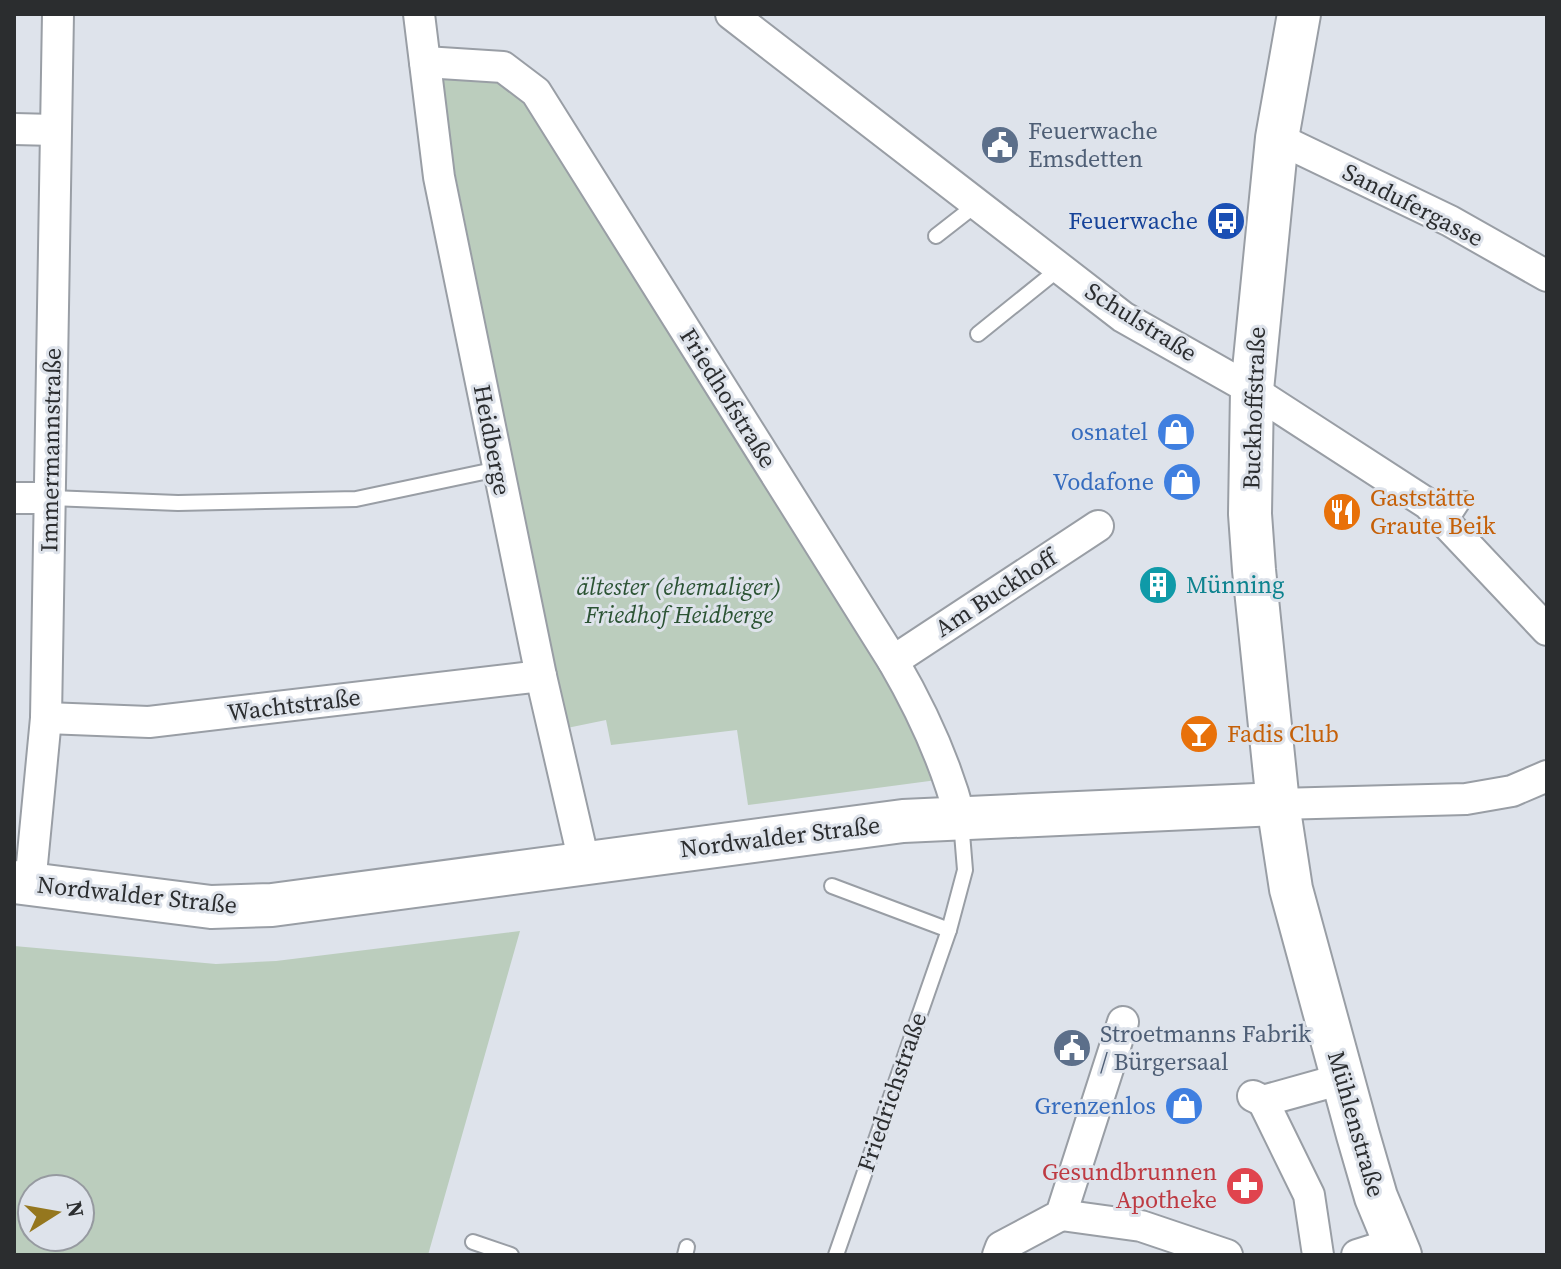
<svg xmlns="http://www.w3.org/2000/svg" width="1561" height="1269" font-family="'Source Serif 4',serif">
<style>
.green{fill:#bbcdbd;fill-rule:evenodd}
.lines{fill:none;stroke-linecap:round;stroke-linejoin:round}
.lane-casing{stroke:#999ea5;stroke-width:18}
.street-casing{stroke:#999ea5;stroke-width:34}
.secondary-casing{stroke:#999ea5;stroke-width:46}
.lane{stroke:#fff;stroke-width:14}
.street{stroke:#fff;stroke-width:30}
.secondary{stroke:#fff;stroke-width:42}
.labels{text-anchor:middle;stroke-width:6;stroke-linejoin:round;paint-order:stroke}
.service-label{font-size:24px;fill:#4e5e75;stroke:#dee3eb;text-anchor:start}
.street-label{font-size:24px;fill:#2b2d2f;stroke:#dee3eb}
.transit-label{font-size:24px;fill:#164399;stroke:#dee3eb;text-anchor:end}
.shop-label{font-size:24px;fill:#366cbe;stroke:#dee3eb;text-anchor:end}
.food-label{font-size:24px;fill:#c56008;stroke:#dee3eb;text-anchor:start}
.culture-label{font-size:24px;fill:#0d838f;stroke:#dee3eb;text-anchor:start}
.park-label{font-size:24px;font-style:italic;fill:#2b5333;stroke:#dee3eb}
.health-label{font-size:24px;fill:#be3a42;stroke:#dee3eb;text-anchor:end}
</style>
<rect width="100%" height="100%" fill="#dee3eb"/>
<g class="green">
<polygon points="435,73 498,78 527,102 885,673 937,780 748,805 737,730 611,745 606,720 567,728"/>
<path d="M520 931 428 1255H14V946L216 964 276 961ZM32 1189H80V1237H32Z"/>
</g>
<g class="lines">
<g class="lane-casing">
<g id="lane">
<polyline points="936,236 977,204"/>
<polyline points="978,334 1060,268"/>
<polyline points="51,498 178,503 356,499 498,469"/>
<polyline points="1448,525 1465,499"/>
<polyline points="832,886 949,930"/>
<polyline points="473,1242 511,1255"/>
<polyline points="685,1255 687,1247"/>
<polyline points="836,1255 949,930 965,870 961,821"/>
</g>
</g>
<g class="street-casing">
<g id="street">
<polyline points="419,14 439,177 541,676 584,862"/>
<polyline points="731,14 1123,317 1252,390 1428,504 1547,630"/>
<path d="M425 62 503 67 536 92 893 661C921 709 946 763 960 817"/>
<polyline points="14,129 55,130"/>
<polyline points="1277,138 1450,221 1547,276"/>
<polyline points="14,498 51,498"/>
<polyline points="893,661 1098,526"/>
<polyline points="46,718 149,722 541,676"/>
<polyline points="1278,804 1466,799 1512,791 1547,776"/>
<polyline points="30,885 46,718 58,14"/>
<polyline points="1253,1096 1263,1101 1342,1079"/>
<polyline points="1263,1101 1309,1195 1318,1255"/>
<polyline points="1061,1215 1141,1226 1227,1255"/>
<polyline points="998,1255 1001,1247 1061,1215 1123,1022"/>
<polyline points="1357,1255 1395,1243"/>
</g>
</g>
<g class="secondary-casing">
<g id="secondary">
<polyline points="1299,14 1277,138 1252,390 1250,514 1254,570 1278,804 1291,889 1358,1135 1376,1197 1400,1255"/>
<polyline points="14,882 211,907 272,905 903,821 1278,804"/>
</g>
</g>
<use href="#lane" class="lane"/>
<use href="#street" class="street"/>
<use href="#secondary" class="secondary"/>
</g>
<defs>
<g id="civic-disc" transform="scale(2)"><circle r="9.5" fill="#5c6f8a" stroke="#dee3eb"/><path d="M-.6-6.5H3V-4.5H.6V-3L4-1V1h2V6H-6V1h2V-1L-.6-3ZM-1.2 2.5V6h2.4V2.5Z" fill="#fff"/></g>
<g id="bus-disc" transform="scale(2)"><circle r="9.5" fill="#1a4fb4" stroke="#dee3eb"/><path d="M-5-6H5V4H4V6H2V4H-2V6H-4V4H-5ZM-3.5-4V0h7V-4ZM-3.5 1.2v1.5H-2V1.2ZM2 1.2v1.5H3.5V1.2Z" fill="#fff"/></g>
<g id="shop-disc" transform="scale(2)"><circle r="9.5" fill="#3f7fe0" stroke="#dee3eb"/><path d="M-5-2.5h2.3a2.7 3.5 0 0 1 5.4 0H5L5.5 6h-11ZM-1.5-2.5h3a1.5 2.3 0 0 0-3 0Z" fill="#fff"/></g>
<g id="restaurant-disc" transform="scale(2)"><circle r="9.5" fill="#e8710a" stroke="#dee3eb"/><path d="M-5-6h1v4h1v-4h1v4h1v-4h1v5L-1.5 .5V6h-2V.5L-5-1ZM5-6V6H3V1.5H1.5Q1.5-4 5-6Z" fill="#fff"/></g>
<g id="building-disc" transform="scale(2)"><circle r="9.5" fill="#0f9aa8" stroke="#dee3eb"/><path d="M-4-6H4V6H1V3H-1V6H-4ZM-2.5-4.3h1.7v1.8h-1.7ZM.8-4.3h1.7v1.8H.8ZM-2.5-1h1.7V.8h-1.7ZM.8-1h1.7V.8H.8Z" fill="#fff"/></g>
<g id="bar-disc" transform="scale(2)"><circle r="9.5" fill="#e8710a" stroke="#dee3eb"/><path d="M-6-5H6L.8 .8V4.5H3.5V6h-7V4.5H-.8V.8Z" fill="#fff"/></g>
<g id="pharmacy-disc" transform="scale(2)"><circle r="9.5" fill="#e0444e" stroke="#dee3eb"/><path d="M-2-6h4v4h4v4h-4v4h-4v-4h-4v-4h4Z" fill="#fff"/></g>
</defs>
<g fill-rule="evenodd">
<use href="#civic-disc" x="1000" y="145"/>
<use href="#bus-disc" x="1226" y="221"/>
<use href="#shop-disc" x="1176" y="432"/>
<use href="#shop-disc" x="1182" y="482"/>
<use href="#restaurant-disc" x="1342" y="512"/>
<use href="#building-disc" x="1158" y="585"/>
<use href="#bar-disc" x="1199" y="734"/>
<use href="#civic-disc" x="1072" y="1048"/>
<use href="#shop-disc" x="1184" y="1106"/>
<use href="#pharmacy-disc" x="1245" y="1186"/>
</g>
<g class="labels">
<g class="service-label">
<text x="1028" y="139">Feuerwache<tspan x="1028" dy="28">Emsdetten</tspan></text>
<text x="1100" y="1042">Stroetmanns Fabrik<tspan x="1100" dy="28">/ Bürgersaal</tspan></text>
</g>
<g class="street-label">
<text transform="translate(1413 205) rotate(27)" y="8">Sandufergasse</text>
<text transform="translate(1141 322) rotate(32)" y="8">Schulstraße</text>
<text transform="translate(728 398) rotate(58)" y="8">Friedhofstraße</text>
<text transform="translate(1254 408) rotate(-88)" y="8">Buckhoffstraße</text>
<text transform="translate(492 440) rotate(79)" y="8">Heidberge</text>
<text transform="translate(51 450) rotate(-89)" y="8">Immermannstraße</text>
<text transform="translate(996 593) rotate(-33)" y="8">Am Buckhoff</text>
<text transform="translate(294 705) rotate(-7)" y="8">Wachtstraße</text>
<text transform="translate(780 837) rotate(-7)" y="8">Nordwalder Straße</text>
<text transform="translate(137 895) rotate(6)" y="8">Nordwalder Straße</text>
<text transform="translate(892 1092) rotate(-71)" y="8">Friedrichstraße</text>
<text transform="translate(1356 1124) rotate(74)" y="8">Mühlenstraße</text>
</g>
<g class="transit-label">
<text x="1198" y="229">Feuerwache</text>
</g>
<g class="shop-label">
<text x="1148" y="440">osnatel</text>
<text x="1154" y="490">Vodafone</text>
<text x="1156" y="1114">Grenzenlos</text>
</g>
<g class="food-label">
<text x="1370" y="506">Gaststätte<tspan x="1370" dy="28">Graute Beik</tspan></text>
<text x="1227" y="742">Fadis Club</text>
</g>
<g class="culture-label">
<text x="1186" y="593">Münning</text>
</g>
<g class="park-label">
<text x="679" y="595">ältester (ehemaliger)<tspan x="679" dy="28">Friedhof Heidberge</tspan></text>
</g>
<g class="health-label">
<text x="1217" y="1180">Gesundbrunnen<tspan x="1217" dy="28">Apotheke</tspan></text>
</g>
</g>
<rect width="1561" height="1269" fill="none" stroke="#2b2d2f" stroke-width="32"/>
<g transform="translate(56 1213) rotate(79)"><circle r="38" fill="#dee3eb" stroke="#969aa0" stroke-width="2"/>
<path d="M0-6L14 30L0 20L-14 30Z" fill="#95771e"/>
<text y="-12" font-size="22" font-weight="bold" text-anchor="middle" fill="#2b2d2f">N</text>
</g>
</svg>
